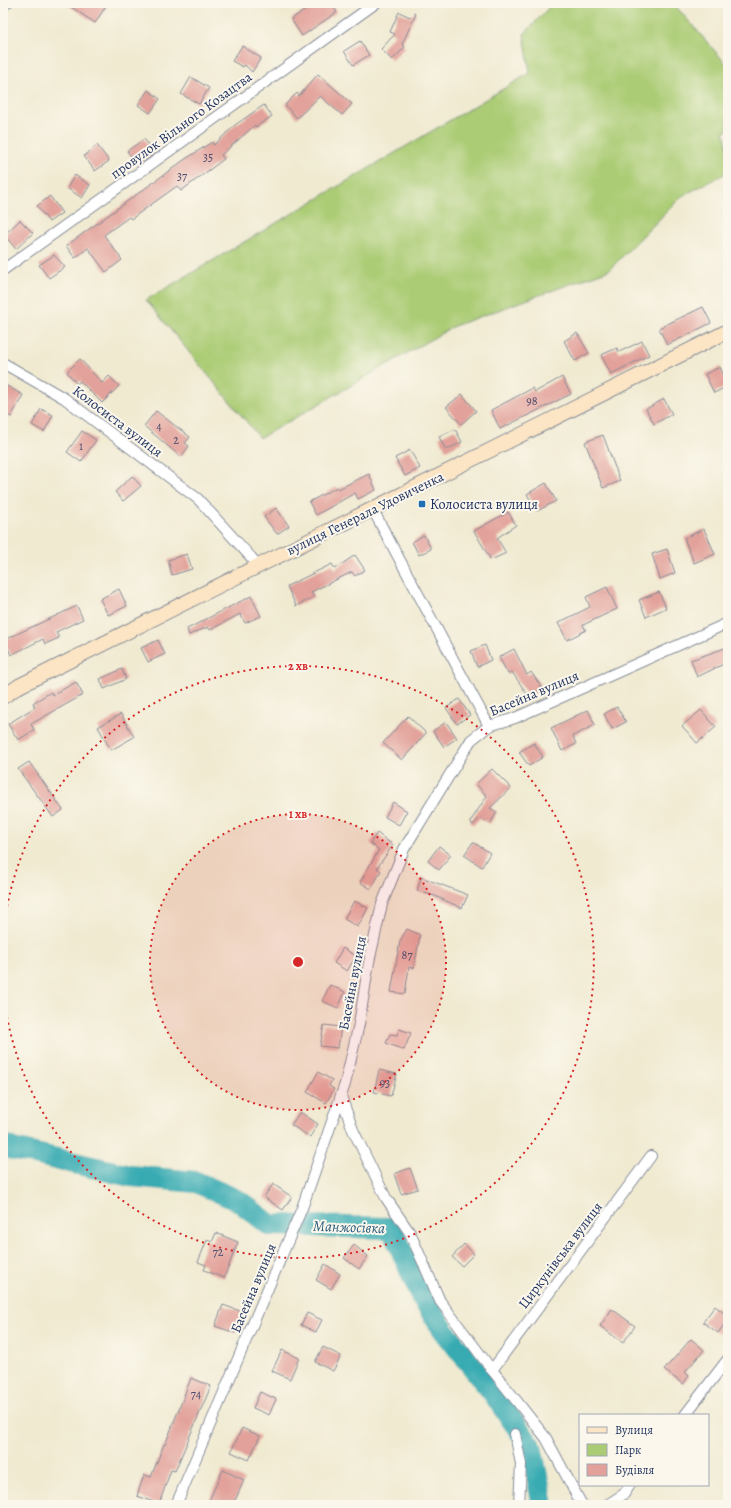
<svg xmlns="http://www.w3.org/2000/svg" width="731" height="1508" font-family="Alegreya,serif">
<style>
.green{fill:#abcc75;stroke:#637e6a}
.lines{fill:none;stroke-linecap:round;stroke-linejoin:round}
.river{stroke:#39abb2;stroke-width:22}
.building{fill:#e2a19a}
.street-casing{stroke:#868c98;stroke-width:12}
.secondary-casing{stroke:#868c98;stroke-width:16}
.street{stroke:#fff;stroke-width:10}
.secondary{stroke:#fce5c4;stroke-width:14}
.ring{fill:none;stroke:#d62828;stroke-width:2;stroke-dasharray:2 4}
.poi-dot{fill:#1f6fb2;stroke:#fbf7ec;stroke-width:1.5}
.labels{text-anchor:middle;stroke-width:4;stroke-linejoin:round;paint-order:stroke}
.number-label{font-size:12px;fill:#4d4c6d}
.street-label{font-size:14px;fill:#1b2f5e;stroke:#fbf7ec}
.poi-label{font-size:14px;fill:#1b2f5e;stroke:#fbf7ec;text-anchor:start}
.water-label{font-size:15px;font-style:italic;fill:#265a7b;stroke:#fbf7ec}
.centre{fill:#d62828;stroke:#fbf7ec;stroke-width:2}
.ring-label{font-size:12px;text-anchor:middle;font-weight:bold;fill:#d62828;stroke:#fbf7ec;stroke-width:4;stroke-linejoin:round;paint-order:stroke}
</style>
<rect width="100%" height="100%" fill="#fbf7ec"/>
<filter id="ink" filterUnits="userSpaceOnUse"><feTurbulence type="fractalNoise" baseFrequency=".025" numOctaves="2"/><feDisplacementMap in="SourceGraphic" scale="8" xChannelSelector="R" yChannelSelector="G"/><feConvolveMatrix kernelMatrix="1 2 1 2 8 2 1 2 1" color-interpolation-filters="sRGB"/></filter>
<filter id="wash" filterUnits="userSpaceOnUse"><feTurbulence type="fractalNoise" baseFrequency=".012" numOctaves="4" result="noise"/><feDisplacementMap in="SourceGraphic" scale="16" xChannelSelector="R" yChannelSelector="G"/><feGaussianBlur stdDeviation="0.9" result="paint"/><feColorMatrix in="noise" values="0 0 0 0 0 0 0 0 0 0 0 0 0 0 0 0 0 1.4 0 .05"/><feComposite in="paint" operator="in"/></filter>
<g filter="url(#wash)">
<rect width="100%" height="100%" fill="#f0ead1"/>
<polygon class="green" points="553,3 673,3 728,66 728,130 724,132 728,148 728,172 682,196 609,270 454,326 260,438 146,300 530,73 524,34"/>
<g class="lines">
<polyline class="river" points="3,1144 13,1149 131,1176 196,1182 239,1201 270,1225 392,1228 422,1298 445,1332 494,1394 531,1447 543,1505"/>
</g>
<g id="blocks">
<g class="building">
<polygon points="65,3 108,3 95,23"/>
<polygon points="317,3 331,3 337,12 302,36 291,19"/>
<polygon points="399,12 410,17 414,13 416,14 402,44 405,47 392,60 381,49 395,34 390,32"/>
<polygon points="360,41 369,55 353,65 344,51"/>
<polygon points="242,46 261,58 252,72 245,65 243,67 232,61"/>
<polygon points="318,74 352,104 342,115 320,96 297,118 285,105 297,93 299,96"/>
<polygon points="191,77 209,88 199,104 181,94"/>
<polygon points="148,90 160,99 150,113 138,105"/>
<polygon points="264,105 272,116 256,127 255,125 221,155 224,159 181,191 177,186 131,219 129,217 104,235 122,260 106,272 88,248 75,258 66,246 184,160 212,142 214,145 235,125"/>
<polygon points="144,139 155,153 138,165 127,151"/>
<polygon points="97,145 109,161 95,171 84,156"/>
<polygon points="75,175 90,185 82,198 67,188"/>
<polygon points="50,196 62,213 49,222 37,206"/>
<polygon points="20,220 33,233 16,249 4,235"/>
<polygon points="54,255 65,267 49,278 39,265"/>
<polygon points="703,307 711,323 667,345 659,328"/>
<polygon points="577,333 589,353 575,361 564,341"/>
<polygon points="642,341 649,355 611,374 601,355 617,348 619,352"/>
<polygon points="80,359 102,383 109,376 119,386 102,403 80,381 77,384 67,372"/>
<polygon points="720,367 728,386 714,393 705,374"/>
<polygon points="562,377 571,394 500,429 491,410 533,388 535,392"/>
<polygon points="7,386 23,395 11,417 3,412 3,393"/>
<polygon points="462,394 476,411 461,424 446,407"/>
<polygon points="664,399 672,414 654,424 646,409"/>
<polygon points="41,409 53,415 44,432 32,425"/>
<polygon points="156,411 190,437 185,443 189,446 181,457 144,426"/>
<polygon points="455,429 462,442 446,450 439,437"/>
<polygon points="82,431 96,440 81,462 67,452"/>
<polygon points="603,435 620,481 603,488 585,442"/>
<polygon points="410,450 420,468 405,476 395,458"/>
<polygon points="369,474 376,490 358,499 355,493 316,515 309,502 337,487 338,489"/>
<polygon points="132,476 141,486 123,501 115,492"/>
<polygon points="546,483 556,501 537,511 527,494"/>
<polygon points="276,508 289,526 277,534 264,517"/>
<polygon points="508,512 516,525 497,538 506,553 491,560 474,531"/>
<polygon points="704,529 715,554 694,563 684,538"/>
<polygon points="424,535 431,549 419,555 412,542"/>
<polygon points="667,549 675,573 660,579 652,554"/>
<polygon points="187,554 192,569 172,575 168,560"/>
<polygon points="355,555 365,570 355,576 352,572 311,592 314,597 296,606 287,586 332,564 335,569"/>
<polygon points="607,587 617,609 583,625 586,630 567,640 558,623 590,607 586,597"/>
<polygon points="119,589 127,606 108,615 100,599"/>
<polygon points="659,592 666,608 646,617 639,600"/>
<polygon points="251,596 261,616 245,623 240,614 210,630 208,627 189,635 187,629"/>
<polygon points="77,606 83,619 56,632 59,638 45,644 43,639 11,655 4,640"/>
<polygon points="158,640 165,654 148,662 141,648"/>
<polygon points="485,645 491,660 477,667 471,651"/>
<polygon points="728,647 728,662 697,677 691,660"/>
<polygon points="514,649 527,675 531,672 542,688 529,697 512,672 508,674 499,657"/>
<polygon points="122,669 126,679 104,689 100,679"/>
<polygon points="76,682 83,695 31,724 34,730 18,740 8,724 35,707 33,703 51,692 53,695"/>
<polygon points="459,699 470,715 457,724 446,708"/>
<polygon points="617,707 626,722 612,729 604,714"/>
<polygon points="588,710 595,725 573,736 576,744 562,751 551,728"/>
<polygon points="701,710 716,727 697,743 682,726"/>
<polygon points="121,714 134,737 111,750 98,727"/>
<polygon points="408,716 426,733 402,760 383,743"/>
<polygon points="446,722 457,738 444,747 433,731"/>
<polygon points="534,743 543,757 529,766 519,752"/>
<polygon points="29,762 63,810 53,817 18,769"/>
<polygon points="492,769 511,788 490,808 497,812 490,824 480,818 473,825 470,822 487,796 476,784"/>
<polygon points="393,802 407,811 399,825 385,817"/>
<polygon points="377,833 393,845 377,868 381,871 371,889 360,882 379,850 370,843"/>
<polygon points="473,842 490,853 482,867 464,855"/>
<polygon points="439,846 451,855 439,870 428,861"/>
<polygon points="421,877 468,895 462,908 435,896 417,891"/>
<polygon points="354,901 368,908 358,927 344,919"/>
<polygon points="407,929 420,935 414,968 409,967 405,994 391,992 400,941"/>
<polygon points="343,948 356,956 347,971 334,963"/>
<polygon points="330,985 345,992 338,1008 322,1001"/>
<polygon points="324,1025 341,1027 338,1048 320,1046"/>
<polygon points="399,1029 411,1033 404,1050 386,1043 390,1034 397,1035"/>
<polygon points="379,1070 397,1074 391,1096 374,1092"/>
<polygon points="318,1072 332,1080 329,1086 334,1089 326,1103 307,1092"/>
<polygon points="300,1112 318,1124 310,1137 291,1125"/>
<polygon points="410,1168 418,1189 401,1194 394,1174"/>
<polygon points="273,1184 292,1197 283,1210 264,1197"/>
<polygon points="216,1233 238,1242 224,1278 204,1270 206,1265 198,1262 207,1240 212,1242"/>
<polygon points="464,1244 474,1254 462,1266 452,1257"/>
<polygon points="354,1245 368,1256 359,1269 344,1258"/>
<polygon points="325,1264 340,1274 331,1289 316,1280"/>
<polygon points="223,1305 243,1312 235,1333 215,1326"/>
<polygon points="715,1306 728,1316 728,1319 718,1333 703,1322"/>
<polygon points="612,1309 635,1326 623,1343 600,1326"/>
<polygon points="307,1313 322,1320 316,1332 301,1325"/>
<polygon points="691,1339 704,1350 685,1372 689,1376 683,1384 664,1370"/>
<polygon points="323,1347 341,1356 333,1371 315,1362"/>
<polygon points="282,1350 299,1358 290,1379 272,1371"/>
<polygon points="191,1378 211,1386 175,1471 171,1470 159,1504 137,1496 144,1475 151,1477 164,1444 165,1445"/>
<polygon points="260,1392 276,1399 269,1415 253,1408"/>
<polygon points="242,1428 260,1436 249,1460 231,1452"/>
<polygon points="223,1470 244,1480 233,1505 207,1505"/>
</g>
</g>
</g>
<g filter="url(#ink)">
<use href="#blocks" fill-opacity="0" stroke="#868c98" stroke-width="1"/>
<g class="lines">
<g class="street-casing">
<g id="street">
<polyline points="3,6 7,3"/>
<polyline points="3,270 376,3"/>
<polyline points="3,363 64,398 198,499 258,565"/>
<polyline points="373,510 489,726"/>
<polyline points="341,1096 353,1130 386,1198 410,1233 440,1301 492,1370 546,1438 582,1505"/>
<polyline points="492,1370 651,1156"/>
<polyline points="685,1415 728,1359"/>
<polyline points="515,1434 521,1464 519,1505"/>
<polyline points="176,1505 302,1208 345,1084 359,1024 369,962 382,904 404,849 471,740 489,726 515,718 728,623"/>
<polyline points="607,1505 624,1494 630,1485"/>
</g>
</g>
<g class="secondary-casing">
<path id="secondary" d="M3 697 19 686C255 567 492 450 728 331"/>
</g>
<use href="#street" class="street"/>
<use href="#secondary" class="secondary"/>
</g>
</g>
<circle cx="298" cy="962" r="148" fill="#d62828" fill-opacity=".12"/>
<g class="ring">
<circle cx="298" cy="962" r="148"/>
<path d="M3 936A296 296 0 1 1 3 988"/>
</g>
<rect class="poi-dot" x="418" y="500" width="8" height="8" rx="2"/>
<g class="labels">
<g class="number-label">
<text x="208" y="161">35</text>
<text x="182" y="180">37</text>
<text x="532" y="405">98</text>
<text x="159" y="430">4</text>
<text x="176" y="444">2</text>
<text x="81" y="450">1</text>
<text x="407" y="959">87</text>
<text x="385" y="1087">93</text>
<text x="218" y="1256">72</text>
<text x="196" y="1398">74</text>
</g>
<g class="street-label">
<text transform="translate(181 125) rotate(-36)" y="5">провулок Вільного Козацтва</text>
<text transform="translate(118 421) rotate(37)" y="5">Колосиста вулиця</text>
<text transform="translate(365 513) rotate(-26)" y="5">вулиця Генерала Удовиченка</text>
<text transform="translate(534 693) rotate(-23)" y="5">Басейна вулиця</text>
<text transform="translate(352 983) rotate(-79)" y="5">Басейна вулиця</text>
<text transform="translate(560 1255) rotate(-53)" y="5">Циркунівська вулиця</text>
<text transform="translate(253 1288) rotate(-67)" y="5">Басейна вулиця</text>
</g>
<g class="poi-label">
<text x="430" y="509">Колосиста вулиця</text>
</g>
<g class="water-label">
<text transform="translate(349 1227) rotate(2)" y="5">Манжосівка</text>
</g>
</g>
<circle cx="298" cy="962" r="6" class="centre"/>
<g class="ring-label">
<text x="298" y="670">2 хв</text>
<text x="298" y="818">1 хв</text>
</g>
<rect width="731" height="1508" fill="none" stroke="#fbf7ec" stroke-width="16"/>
<rect x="579" y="1414" width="130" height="72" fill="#fbf7ec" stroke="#a1a7b3"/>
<rect x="587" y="1427" width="20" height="6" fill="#fce5c4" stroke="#a1a7b3"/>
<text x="615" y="1434" font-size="12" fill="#1b2f5e">Вулиця</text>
<rect x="587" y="1444" width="20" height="12" fill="#abcc75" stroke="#a1a7b3"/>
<text x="615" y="1454" font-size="12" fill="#1b2f5e">Парк</text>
<rect x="587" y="1464" width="20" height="12" fill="#e2a19a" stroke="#a1a7b3"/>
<text x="615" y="1474" font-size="12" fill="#1b2f5e">Будівля</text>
</svg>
